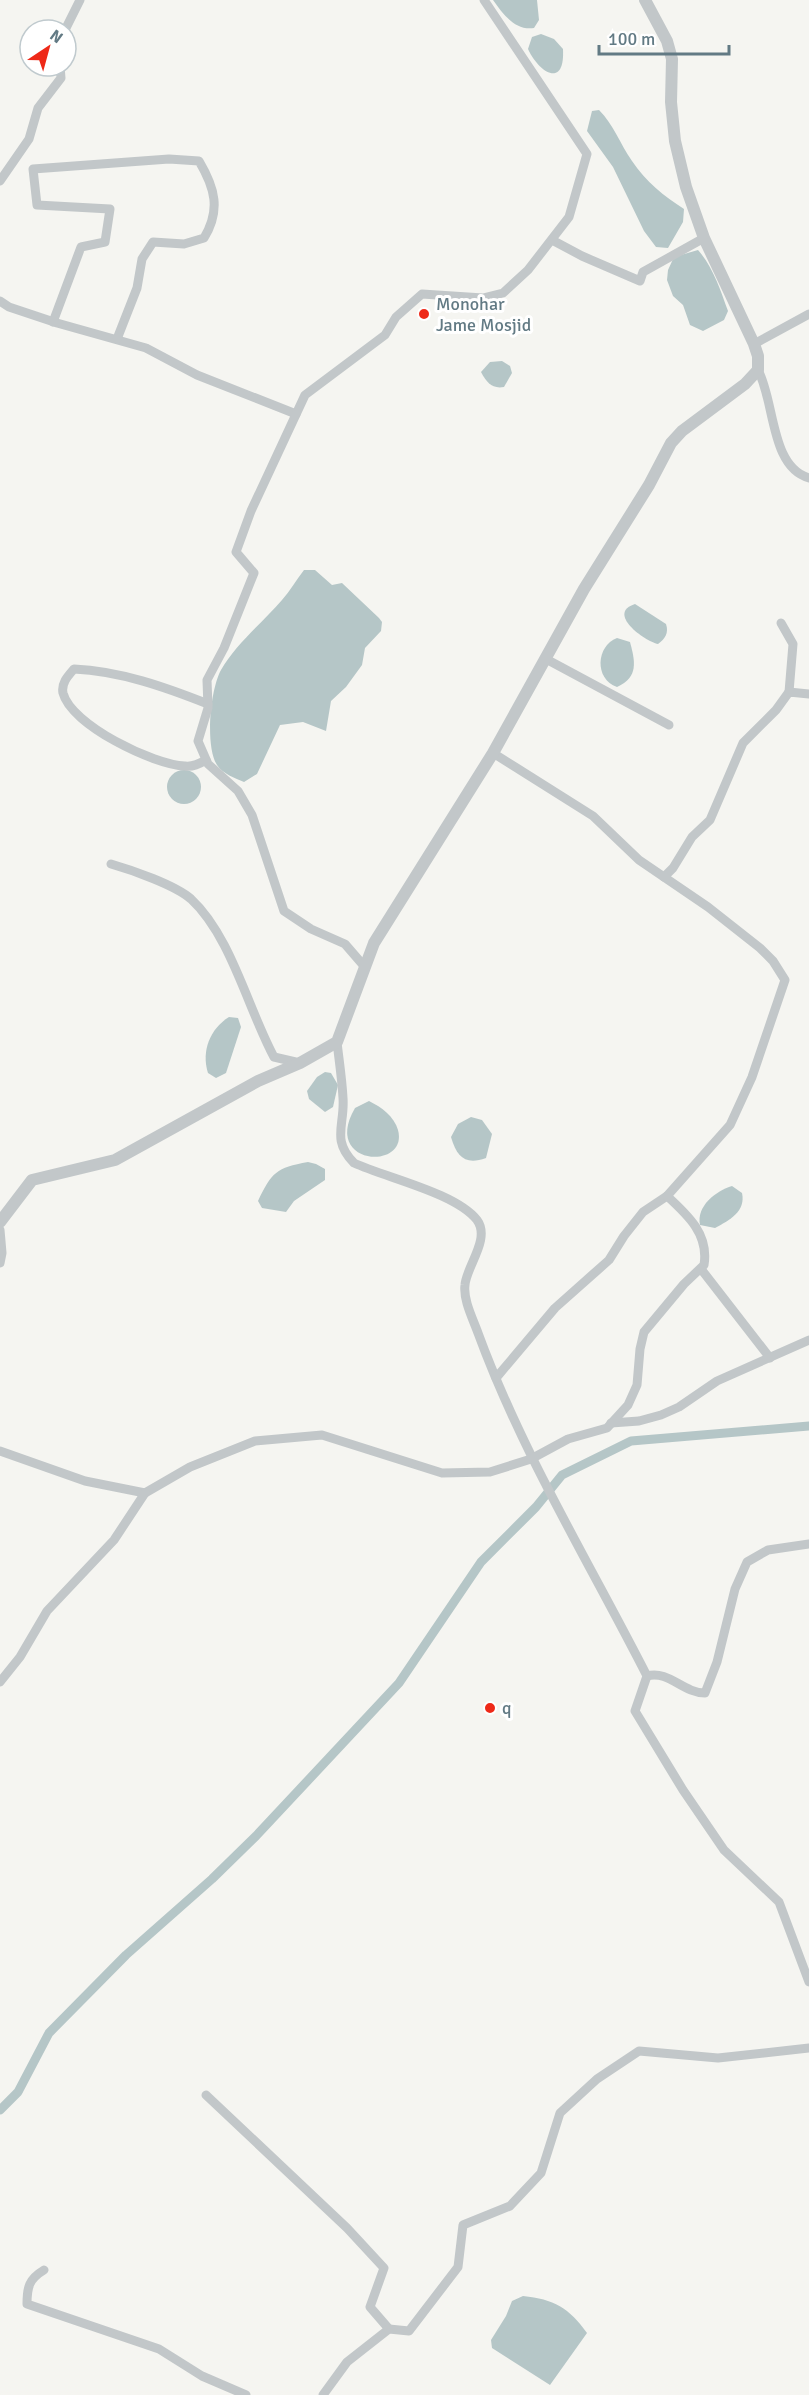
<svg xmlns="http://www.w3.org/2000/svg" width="809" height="2395" font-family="Signika,sans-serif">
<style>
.water{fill:#b5c6c7}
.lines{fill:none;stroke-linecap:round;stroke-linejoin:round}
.canal{stroke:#b5c6c7;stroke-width:9}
.minor{stroke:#c2c7c9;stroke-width:9}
.tertiary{stroke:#c2c7c9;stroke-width:12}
.poi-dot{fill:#ee2918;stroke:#fff;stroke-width:2}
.labels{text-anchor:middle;stroke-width:6;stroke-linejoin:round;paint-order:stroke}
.poi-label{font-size:18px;fill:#627a84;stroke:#fff;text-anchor:start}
</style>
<rect width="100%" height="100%" fill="#f5f5f1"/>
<g class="water">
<path d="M493 0H537L539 20 534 28C515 31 503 14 493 0Z"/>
<path d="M541 34 554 39 563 49C565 89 539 73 528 49L532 37Z"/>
<path d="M599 110C614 125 620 144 632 161 646 182 664 196 684 209L683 222 668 248 656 247 644 231 613 167 587 131 592 111Z"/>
<path d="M698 250C713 267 720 289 728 311L724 320 703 331 690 325 683 305 673 296 667 280 668 270 674 257Z"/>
<path d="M502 361 510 366 512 373 504 387C492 389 487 383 481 372L490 362Z"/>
<path d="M304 570H315L332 585 342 583 379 618 382 622 381 631 365 648 362 665 346 687 331 701 326 731 303 722 280 725 257 774 244 782C235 778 223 774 217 765 205 746 210 690 221 670 236 644 263 622 282 600 290 591 296 580 304 570Z"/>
<path d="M635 604 666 624C669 633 665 639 658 644 644 641 606 613 635 604Z"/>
<path d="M617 638 630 642C635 661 639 677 617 687 594 679 596 646 617 638Z"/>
<circle cx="184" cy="787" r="17"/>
<path d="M229 1017 238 1018 241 1027 226 1073 216 1078 208 1073C201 1051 210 1029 229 1017Z"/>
<polygon points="325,1072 331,1073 338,1085 333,1107 325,1112 309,1099 307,1091 317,1077"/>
<path d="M369 1101C381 1107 394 1116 398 1130 409 1171 321 1166 355 1108Z"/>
<path d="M471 1117 482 1120 492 1134 486 1158C466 1165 457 1158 451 1137L458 1124Z"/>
<path d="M308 1162 316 1164 325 1169V1180L294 1201 286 1212 262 1208 258 1201C272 1172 276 1168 308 1162Z"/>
<path d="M732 1186 742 1193C746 1211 730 1220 715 1228L700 1225C696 1206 716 1191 732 1186Z"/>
<path d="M523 2296C554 2299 569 2308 587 2333L550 2385 492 2348 491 2340 506 2316 512 2301Z"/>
</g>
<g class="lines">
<polyline class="canal" points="0,2110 18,2092 49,2033 126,1955 212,1879 256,1836 399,1683 481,1562 536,1507 562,1475 631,1441 809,1426"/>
<g class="minor">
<polyline points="65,30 80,0"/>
<polyline points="0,181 29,139 38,108 61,78 60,66"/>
<polyline points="552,240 582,256 640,281 643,272 704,238"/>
<polyline points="0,301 9,307 57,323 146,348 197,375 296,414"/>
<path d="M53 322 81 247 105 242 110 209 37 205 33 169 169 159 199 161C215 188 221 210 204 238L184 244 153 242 142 259 137 288 117 339"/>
<polyline points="754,344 809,314"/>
<path d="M758 370C775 401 770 467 809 478"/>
<polyline points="781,623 793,644 789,692"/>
<polyline points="546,659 669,725"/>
<path d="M206 760C199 764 193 767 185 766 154 765 71 725 63 693 61 683 68 676 74 669 120 671 165 687 208 704"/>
<path d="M111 864C132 870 175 885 191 899 231 936 248 1009 274 1057L300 1063"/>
<polyline points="664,877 673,868 692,837 710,820 743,743 776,710 789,692 809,694"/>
<polyline points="364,966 345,944 311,929 284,911 252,815 238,791 208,764 198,741 208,708 207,680 224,648 254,573 236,552 251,511 305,395 385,335 396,317 422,294 483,298 503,293 528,270 569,217 587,154 484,0"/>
<path d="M337 1042C339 1060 342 1079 343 1098 345 1125 331 1140 354 1163 387 1178 456 1193 477 1220 491 1239 466 1267 465 1285 463 1300 473 1319 478 1333 522 1453 589 1562 647 1676L635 1711 683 1790 724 1850 779 1902 809 1982"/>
<polyline points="0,1230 2,1253 0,1263"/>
<polyline points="701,1269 770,1358"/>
<polyline points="496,1378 555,1308 609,1260 624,1236 643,1212 667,1196"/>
<polyline points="611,1423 639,1421 661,1415 679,1407 717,1381 809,1340"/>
<path d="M0 1451 85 1481 145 1493 190 1467 255 1441 322 1435 442 1473 490 1472 531 1459 568 1439 607 1428 628 1405 637 1385 640 1349 644 1332 684 1284 704 1265C709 1235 689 1216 667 1196L730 1125 752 1077 785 980 773 961 760 948 708 907 639 860 593 816 493 753"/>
<path d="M647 1676C669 1670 683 1693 705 1693L717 1662 735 1589 747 1562 768 1550 809 1544"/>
<polyline points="0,1682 20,1657 47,1611 114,1540 145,1493"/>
<polyline points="206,2095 347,2228 384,2268 370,2307 389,2329"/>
<path d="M44 2270C29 2279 27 2287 27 2304L159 2349 202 2376 246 2395"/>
<polyline points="323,2395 347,2362 389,2329 409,2331 458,2267 463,2225 510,2206 541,2173 560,2113 597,2079 639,2051 718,2058 809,2048"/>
</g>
<polyline class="tertiary" points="0,1222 32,1180 115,1160 258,1081 300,1063 337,1042 374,943 493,753 584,589 649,485 671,443 682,431 745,384 758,370 758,356 754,344 704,238 686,187 675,141 671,102 672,59 667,41 645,0"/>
</g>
<g class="poi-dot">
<circle cx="424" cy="314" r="6"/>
<circle cx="490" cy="1708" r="6"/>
</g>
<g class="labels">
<g class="poi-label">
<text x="436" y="310">Monohar<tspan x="436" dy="21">Jame Mosjid</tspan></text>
<text x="502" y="1714">q</text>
</g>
</g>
<g transform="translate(48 48) rotate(36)"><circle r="28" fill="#ffffff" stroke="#c0cace" stroke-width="1.5"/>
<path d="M0-4.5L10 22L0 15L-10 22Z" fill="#ee2918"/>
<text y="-9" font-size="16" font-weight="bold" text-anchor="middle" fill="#627a84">N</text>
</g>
<path d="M599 45v9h130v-9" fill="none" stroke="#627a84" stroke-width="3"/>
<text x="608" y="45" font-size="18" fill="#627a84" stroke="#ffffff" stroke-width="4.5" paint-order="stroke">100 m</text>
</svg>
